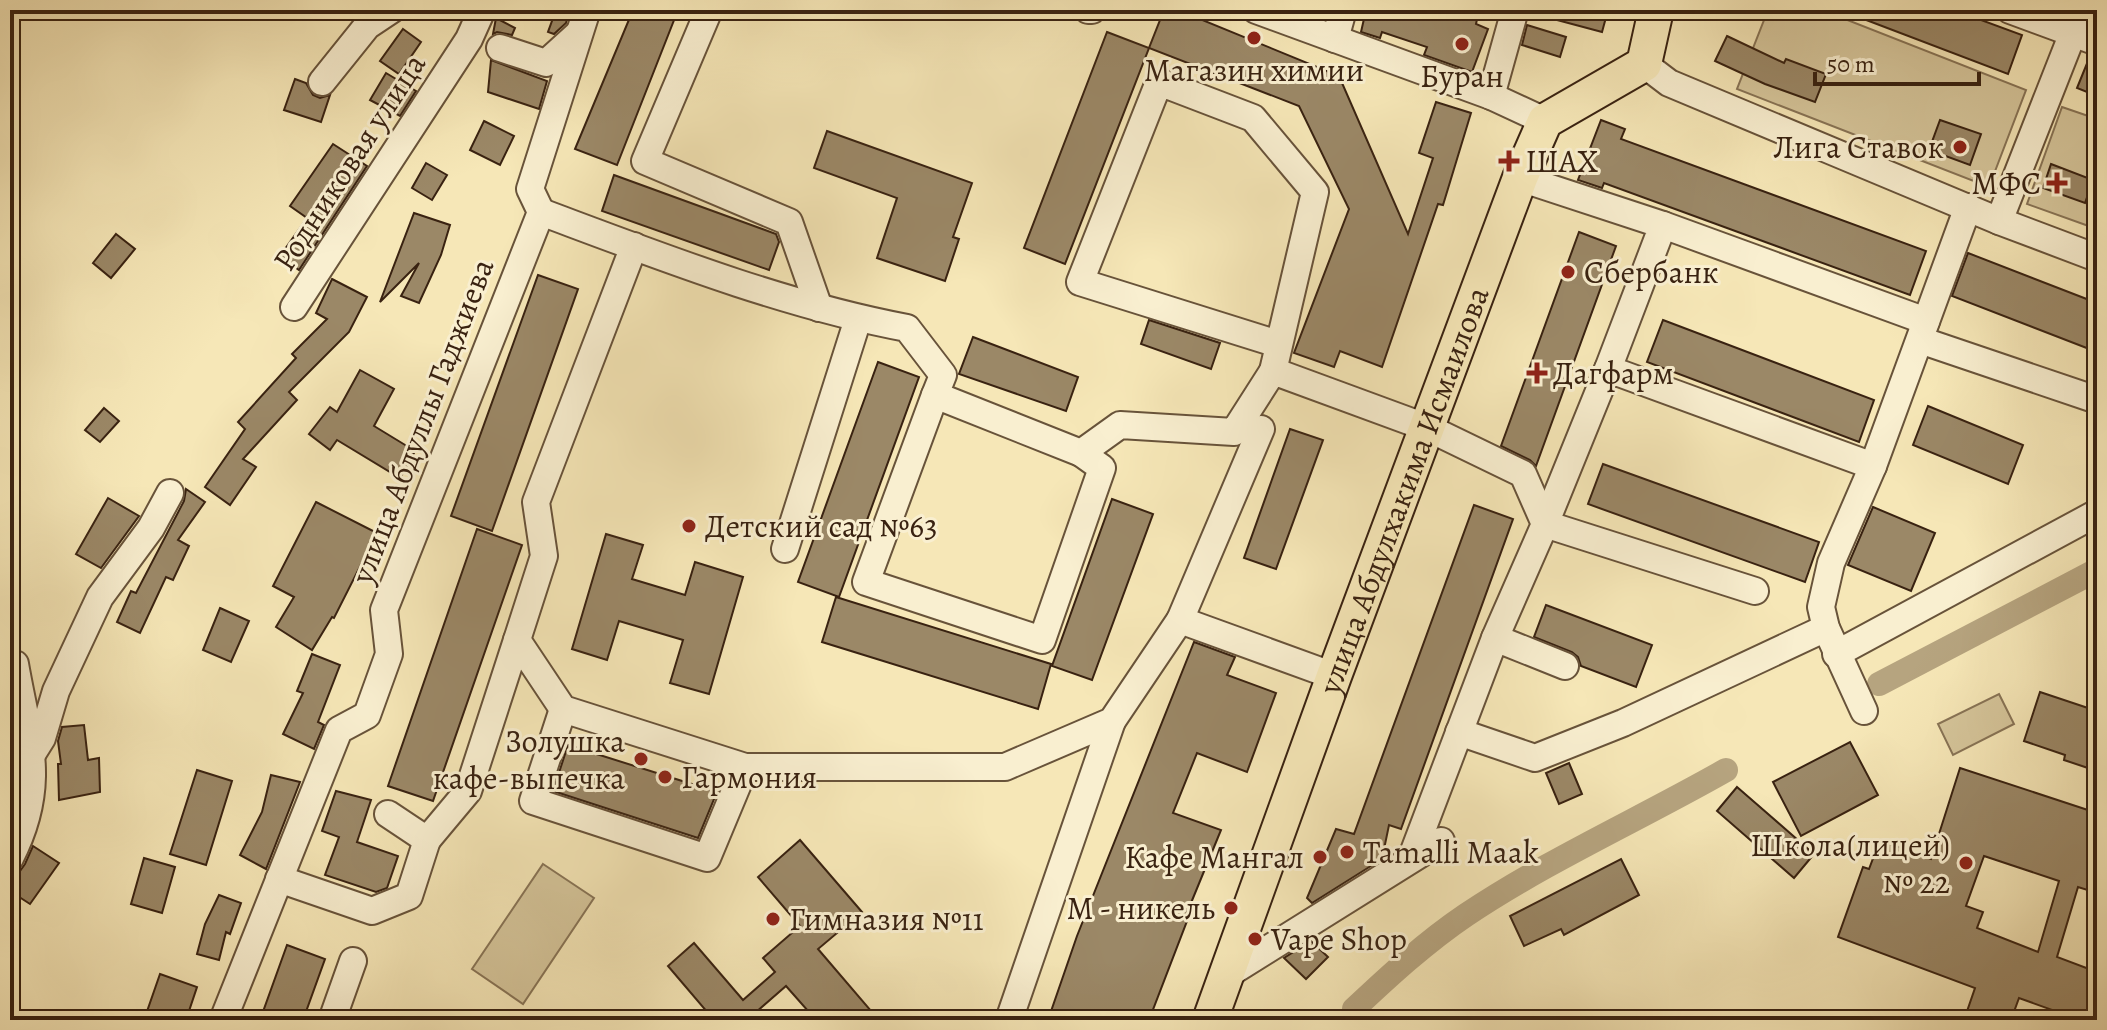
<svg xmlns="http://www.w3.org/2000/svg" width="2107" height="1030" font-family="Alegreya,serif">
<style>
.green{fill:#d6c69b;stroke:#887456;stroke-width:2}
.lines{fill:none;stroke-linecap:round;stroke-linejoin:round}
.canal{stroke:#b6a47f;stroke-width:24}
.building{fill:#9b8867;stroke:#392211;stroke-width:2;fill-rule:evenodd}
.minor-casing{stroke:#68533a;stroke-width:30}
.major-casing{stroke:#392211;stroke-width:38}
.minor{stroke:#f9efd0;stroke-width:26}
.major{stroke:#f6e7b7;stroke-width:34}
.poi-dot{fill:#8f2418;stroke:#f9efd0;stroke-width:3}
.labels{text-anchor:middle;stroke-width:6;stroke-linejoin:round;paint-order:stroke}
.poi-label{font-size:32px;fill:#392211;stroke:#f9efd0;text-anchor:start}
.street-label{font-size:32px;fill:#392211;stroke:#f9efd0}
</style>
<rect width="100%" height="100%" fill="#f6e7b7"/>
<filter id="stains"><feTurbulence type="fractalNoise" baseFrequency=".0025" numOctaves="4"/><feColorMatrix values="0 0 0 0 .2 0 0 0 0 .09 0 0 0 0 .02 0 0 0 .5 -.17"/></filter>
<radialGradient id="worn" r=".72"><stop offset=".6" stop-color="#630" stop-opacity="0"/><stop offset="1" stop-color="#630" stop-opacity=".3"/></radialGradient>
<g class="green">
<polygon points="1768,10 1822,10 2026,90 1989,187 1737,89"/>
<polygon points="2062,107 2097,119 2097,229 2027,204"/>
<polygon points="1999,694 2014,724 1953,755 1938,724"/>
<polygon points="543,864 594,898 523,1004 472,969"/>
</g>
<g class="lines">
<g class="canal">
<polyline points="1879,684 2097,570"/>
<path d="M1354 1009C1389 976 1426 942 1466 915 1548 860 1640 819 1726 770"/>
</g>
</g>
<g class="building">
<polygon points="556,10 569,13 566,23 554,34 548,32"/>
<polygon points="633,10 678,10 617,165 575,149"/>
<polygon points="1164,10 1178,10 1339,76 1408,234 1433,158 1419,153 1436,102 1471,113 1443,205 1438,204 1382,367 1340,351 1334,367 1294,353 1349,209 1299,106 1149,48"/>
<polygon points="1366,10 1479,10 1476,24 1488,29 1472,72 1424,55 1427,47 1382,32 1380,38 1361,32"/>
<polygon points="1543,10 1608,10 1602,32 1542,16"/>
<polygon points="1840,10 1954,10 2022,35 2008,74"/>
<polygon points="496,18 515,28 512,35 497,32 493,34"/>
<polygon points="1527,25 1566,37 1560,57 1522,45"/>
<polygon points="403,29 421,42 399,74 380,61"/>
<polygon points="1107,32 1149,48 1065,264 1024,248"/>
<polygon points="1727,36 1784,63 1786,59 1826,74 1815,102 1765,84 1715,61"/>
<polygon points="2090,56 2097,58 2097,96 2077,88"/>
<polygon points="491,60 547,81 539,109 488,92"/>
<polygon points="386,73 416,91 400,116 370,100"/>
<polygon points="295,79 306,83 313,95 320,98 330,95 321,122 284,110"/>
<polygon points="1601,120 1625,129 1621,139 1926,251 1910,295 1604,183 1602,188 1578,180"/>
<polygon points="1940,120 1981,134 1970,165 1929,150"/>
<polygon points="484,121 514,136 500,165 470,150"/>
<polygon points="827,131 972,183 953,237 959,239 945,281 877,258 897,198 814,168"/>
<polygon points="333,144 367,166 299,270 280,256 307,218 290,206"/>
<polygon points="426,163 447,175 432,200 412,188"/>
<polygon points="2051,164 2093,180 2085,203 2043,188"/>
<polygon points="614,175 776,234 779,242 769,270 602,211"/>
<polygon points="414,213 450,225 441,255 419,303 401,296 419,263 380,302"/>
<polygon points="1579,232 1616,246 1536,466 1530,460 1501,446"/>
<polygon points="116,234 135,249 111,278 93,263"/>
<polygon points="1968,253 2097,303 2097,352 1952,296"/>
<polygon points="538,275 578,289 492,531 451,516"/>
<polygon points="332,279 367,297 349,332 289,392 297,400 243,459 256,467 230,505 205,487 245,429 238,422 296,358 292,354 327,319 316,313"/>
<polygon points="1149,320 1220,343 1211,369 1141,344"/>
<polygon points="1663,320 1874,400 1859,442 1647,362"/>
<polygon points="973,337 1078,377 1066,411 959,374"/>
<polygon points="878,362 919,377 839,597 798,582"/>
<polygon points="360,370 394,389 374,426 415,451 400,478 337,440 330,450 309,434 330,407 337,412"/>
<polygon points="1928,406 2023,445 2008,484 1913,445"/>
<polygon points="104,408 119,421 100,442 85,430"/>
<polygon points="1290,429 1323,440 1276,569 1244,558"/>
<polygon points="1603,464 1819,542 1805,582 1588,504"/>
<polygon points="186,489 205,502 178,540 189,546 173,580 166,577 140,633 117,622 131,591 136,593 184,501"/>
<polygon points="108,498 139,516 101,568 76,554"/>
<polygon points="1112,499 1153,514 1092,680 1052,666"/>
<polygon points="316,502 377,533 334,618 332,617 312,650 276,627 294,597 273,586"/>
<polygon points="1474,505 1513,519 1401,829 1389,825 1382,859 1312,903 1307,898 1336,829 1354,834"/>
<polygon points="1873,507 1935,533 1911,591 1848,565"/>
<polygon points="477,529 522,545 433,801 388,786"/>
<polygon points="606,534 643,545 632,579 685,595 695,562 743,577 709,694 670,683 683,640 619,621 607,660 572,649"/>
<polygon points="836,597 1051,664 1038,709 822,642"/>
<polygon points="1546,605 1652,645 1636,687 1581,666 1578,657 1572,652 1534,637"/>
<polygon points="220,608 249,621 231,662 203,650"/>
<polygon points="1194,642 1235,657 1227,675 1276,693 1247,772 1197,753 1173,813 1221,830 1184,920 1187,921 1149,1020 1048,1020 1077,936"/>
<polygon points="312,654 340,665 318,722 324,725 314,749 283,734 303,693 297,691"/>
<polygon points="2040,692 2097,711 2097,771 2064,760 2065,755 2024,741"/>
<polygon points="84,725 88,760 99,758 100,792 59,800 58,764 61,764 58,741 62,727"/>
<polygon points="1850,742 1878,795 1801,836 1773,782"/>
<polygon points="568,745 717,792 698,838 553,791"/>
<polygon points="1569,763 1582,794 1559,804 1546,773"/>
<path d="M1960 768 2097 813V893L2078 887 2057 957 2097 972V1020H2080L2019 998 2011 1020H1964L1975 988 1838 937 1863 867 1869 869 1880 840 1931 859ZM1984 856 2059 881 2038 952 1977 928 1983 912 1966 906Z"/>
<polygon points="197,770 232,781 206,865 170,854"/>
<polygon points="271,775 300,782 266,869 240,855 262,812"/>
<polygon points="1737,787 1814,854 1794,878 1717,811"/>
<polygon points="336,791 371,800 357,842 398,856 387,888 376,892 325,875 339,837 322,831"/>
<polygon points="800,840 862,912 818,949 872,1012 862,1020 816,1020 786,986 747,1020 714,1020 668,966 694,943 743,1000 775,972 763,958 800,926 758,877"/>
<polygon points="33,846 59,863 30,904 10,891 10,885 25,864"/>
<polygon points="144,858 175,867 162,913 131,904"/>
<polygon points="1621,859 1639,895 1564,935 1561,929 1524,946 1510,916"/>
<polygon points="219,895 241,903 230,934 226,932 219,960 197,954 205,924"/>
<polygon points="1311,941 1328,957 1306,979 1284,958"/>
<polygon points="287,945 325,959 303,1020 260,1020"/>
<polygon points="160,974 197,987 186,1020 144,1020"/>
</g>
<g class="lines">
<g class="minor-casing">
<g id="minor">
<polyline points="709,10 645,161 789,222 819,308"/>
<polyline points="1088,10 1092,10"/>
<polyline points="1256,10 1491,96 1545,121"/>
<polyline points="2010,10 2097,42"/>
<polyline points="1335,39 1343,10"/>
<polyline points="500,48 546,63 579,33"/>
<polyline points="1644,64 1669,83 1999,221 2097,258"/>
<polyline points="322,82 367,26 391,10"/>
<polyline points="1491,96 1515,10"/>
<polyline points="1520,178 1663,225 1608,369 1873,466"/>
<path d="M541 212C659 256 784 305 907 328L943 375 935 395 1081 453 1120 425 1234 432 1273 371 1428 428 1523 474 1545 524 1495 638"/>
<polyline points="1999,221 2082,10"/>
<polyline points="1663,225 1926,321"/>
<polyline points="634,246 536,502 544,556 517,640 563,709 745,767 1005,767 1112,721 1180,620 1334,676"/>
<polyline points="294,307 469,39 482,10"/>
<polyline points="1920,340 2097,400"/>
<polyline points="1608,369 1545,524 1755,591"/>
<polyline points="1273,371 1315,192 1253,118 1159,82 1080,282 1278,344"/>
<polyline points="935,395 866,582 1042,640 1102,468 1081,453"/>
<polyline points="785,549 858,319"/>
<polyline points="1180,620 1261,429"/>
<polyline points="1836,654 2097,513"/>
<polyline points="563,709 533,801 707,858 745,767"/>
<polyline points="1864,711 1826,628 1821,607 1831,563 1873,466 1968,207"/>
<polyline points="1459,732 1535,758 1623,723 1826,628"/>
<polyline points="32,754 42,738 56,691 100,597 151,528 170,493"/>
<polyline points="388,814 427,840 468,791 517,640"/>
<path d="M10 858C48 784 28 739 15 664"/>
<polyline points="1411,859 1495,638 1565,666"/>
<polyline points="279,879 372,911 409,896 427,840"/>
<polyline points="1225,976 1441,841"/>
<polyline points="223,1020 339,730 367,715 389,654 384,610 541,212 530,189 587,10"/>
<polyline points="332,1020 353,961"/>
<polyline points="1009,1020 1112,721"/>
</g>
</g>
<g class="major-casing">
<g id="major">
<path id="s1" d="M1210 1020 1334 676 1520 178 1545 121 1644 64 1656 10"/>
</g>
</g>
<use href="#minor" class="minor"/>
<use href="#major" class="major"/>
</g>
<g class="poi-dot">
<circle cx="1254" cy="38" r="8"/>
<circle cx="1462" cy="44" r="8"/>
<circle cx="1960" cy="147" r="8"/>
<path d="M1505 149h8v8h8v8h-8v8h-8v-8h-8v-8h8z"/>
<path d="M2053 171h8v8h8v8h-8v8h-8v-8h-8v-8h8z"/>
<circle cx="1568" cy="272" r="8"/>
<path d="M1533 361h8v8h8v8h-8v8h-8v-8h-8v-8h8z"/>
<circle cx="689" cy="526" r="8"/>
<circle cx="641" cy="759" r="8"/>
<circle cx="665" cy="777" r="8"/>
<circle cx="1347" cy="852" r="8"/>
<circle cx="1320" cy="857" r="8"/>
<circle cx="1966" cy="863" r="8"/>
<circle cx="1231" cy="908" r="8"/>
<circle cx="773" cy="919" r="8"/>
<circle cx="1255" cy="939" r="8"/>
</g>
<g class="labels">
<g class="poi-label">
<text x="1254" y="81" text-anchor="middle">Магазин химии</text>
<text x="1462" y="87" text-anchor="middle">Буран</text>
<text x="1944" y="158" text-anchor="end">Лига Ставок</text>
<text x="1525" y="172">ШАХ</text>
<text x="2041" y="194" text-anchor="end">МФС</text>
<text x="1584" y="283">Сбербанк</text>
<text x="1553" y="384">Дагфарм</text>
<text x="705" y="537">Детский сад №63</text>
<text x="625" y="752" text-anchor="end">Золушка<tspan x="625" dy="37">кафе-выпечка</tspan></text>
<text x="681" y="788">Гармония</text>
<text x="1950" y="856" text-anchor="end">Школа(лицей)<tspan x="1950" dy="37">№ 22</tspan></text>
<text x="1363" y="863">Tamalli Maak</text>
<text x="1304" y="868" text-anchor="end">Кафе Мангал</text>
<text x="1215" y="919" text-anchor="end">М - никель</text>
<text x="789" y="930">Гимназия №11</text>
<text x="1271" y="950">Vape Shop</text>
</g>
<g class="street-label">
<text transform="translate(349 162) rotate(-57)" y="11">Родниковая улица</text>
<text transform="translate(422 421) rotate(-69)" y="11">улица Абдуллы Гаджиева</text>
<text dy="11" stroke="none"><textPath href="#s1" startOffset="564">улица Абдулхакима Исмаилова</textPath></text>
</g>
</g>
<rect width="2107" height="1030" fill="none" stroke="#f6e7b7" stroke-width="40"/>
<rect x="12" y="12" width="2083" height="1006" fill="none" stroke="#392211" stroke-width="4"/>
<rect x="20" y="20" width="2067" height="990" fill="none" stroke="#392211" stroke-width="2"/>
<path d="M1815 72v12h164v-12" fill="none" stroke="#392211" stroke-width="4"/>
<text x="1827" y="72" font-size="24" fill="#392211" stroke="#f9efd0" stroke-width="6" paint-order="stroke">50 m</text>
<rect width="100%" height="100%" filter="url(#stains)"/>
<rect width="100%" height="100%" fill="url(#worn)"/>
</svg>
